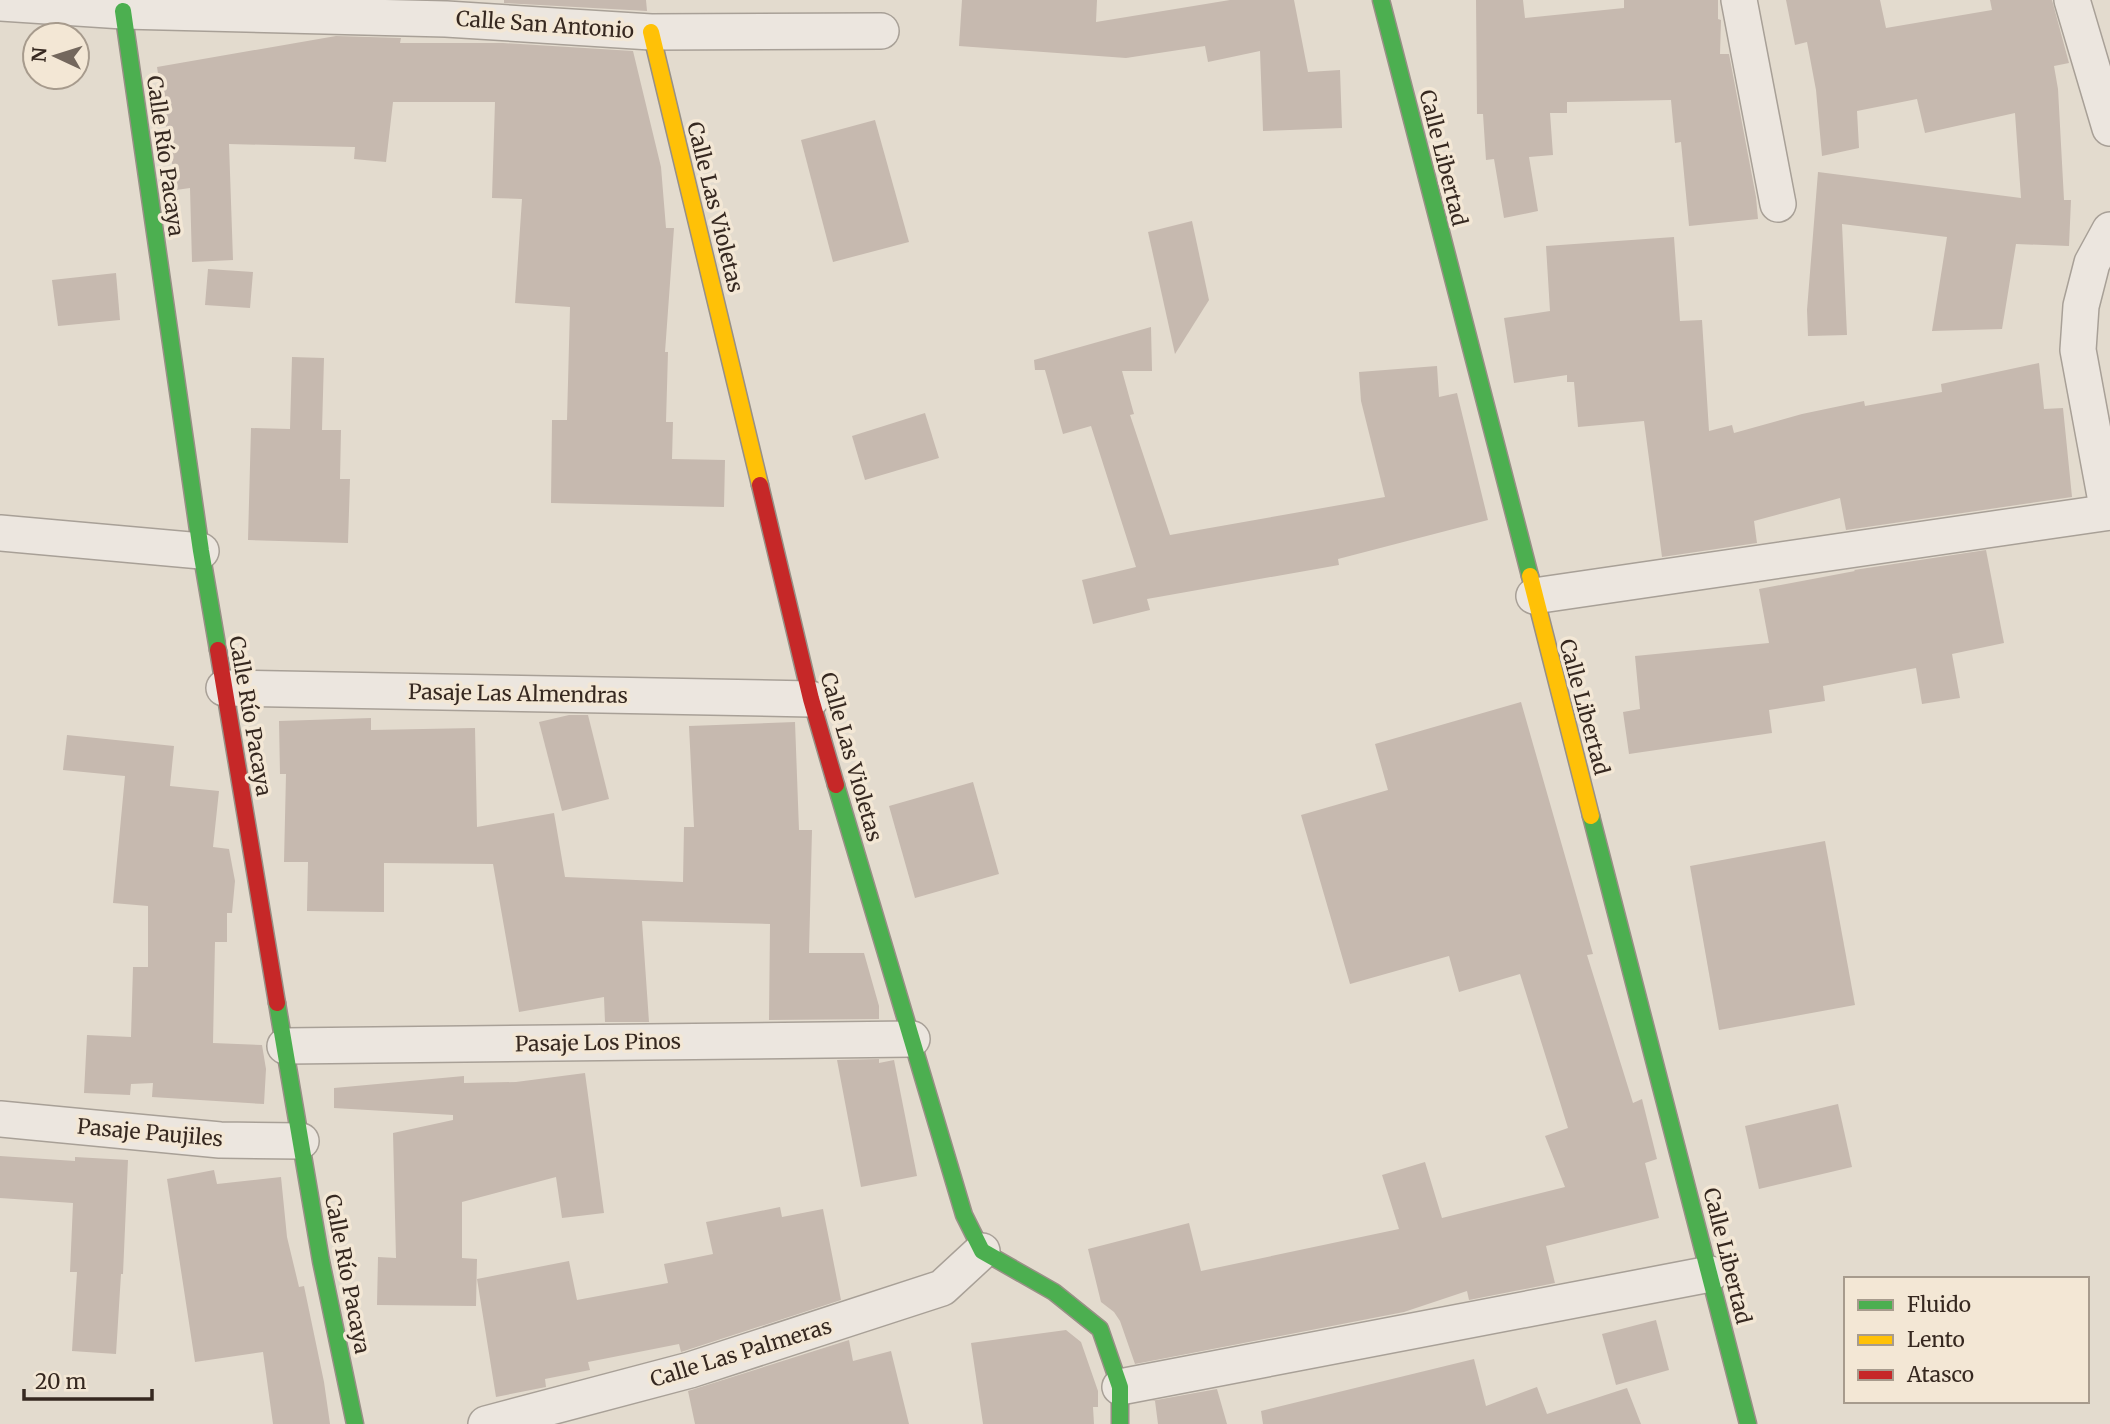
<svg xmlns="http://www.w3.org/2000/svg" width="2110" height="1424" font-family="Merriweather,serif">
<style>
.building{fill:#c6b9af}
.lines{fill:none;stroke-linecap:round;stroke-linejoin:round}
.street-casing{stroke:#a8a097;stroke-width:38}
.fast-casing{stroke:#989086;stroke-width:19}
.slow-casing{stroke:#989086;stroke-width:19}
.jam-casing{stroke:#989086;stroke-width:19}
.street{stroke:#ece6df;stroke-width:35}
.fast{stroke:#4caf50;stroke-width:16}
.slow{stroke:#ffc107;stroke-width:16}
.jam{stroke:#c62828;stroke-width:16}
.labels{text-anchor:middle;stroke-width:7;stroke-linejoin:round;paint-order:stroke}
.street-label{font-size:21px;fill:#362820;stroke:#f3e7d5}
</style>
<rect width="100%" height="100%" fill="#e3dbce"/>
<g class="building">
<polygon points="504,0 646,0 647,11 504,3"/>
<polygon points="962,0 1097,0 1096,22 1230,0 1294,0 1308,72 1340,70 1342,128 1263,131 1260,51 1208,62 1205,46 1126,58 959,46"/>
<polygon points="1476,0 1523,0 1525,18 1624,8 1624,0 1718,0 1718,19 1721,20 1720,54 1729,54 1756,197 1758,219 1689,226 1681,142 1675,143 1671,100 1567,102 1567,113 1550,113 1553,155 1529,157 1538,211 1504,218 1494,159 1486,160 1483,114 1477,114"/>
<polygon points="1786,0 1880,0 1886,28 1992,10 1990,0 2052,0 2069,63 2054,66 2058,89 2064,200 2071,200 2069,246 2016,244 2002,329 1932,331 1947,237 1842,224 1847,335 1808,336 1807,310 1818,172 2021,198 2015,113 1925,133 1917,99 1857,111 1859,148 1822,156 1816,90 1807,42 1795,45"/>
<polygon points="336,36 401,38 400,43 503,43 633,51 661,167 666,228 674,228 665,352 668,352 666,422 673,422 672,459 725,460 724,507 551,503 552,420 567,420 570,307 515,303 522,199 492,198 495,102 393,102 386,162 354,159 355,147 229,144 233,260 192,262 190,188 176,190 157,67"/>
<polygon points="875,120 909,242 833,262 801,140"/>
<polygon points="1192,221 1209,300 1175,354 1148,232"/>
<polygon points="1674,237 1680,321 1702,320 1709,431 1732,425 1734,433 1802,414 1864,401 1865,406 1942,392 1941,384 2039,363 2044,409 2063,408 2072,497 1846,530 1840,498 1754,521 1757,543 1662,557 1644,421 1578,427 1574,382 1567,382 1567,375 1514,383 1504,318 1550,311 1546,246"/>
<polygon points="208,269 253,272 250,308 205,305"/>
<polygon points="116,273 120,320 58,326 52,280"/>
<polygon points="1151,327 1152,371 1122,371 1134,414 1130,415 1170,535 1385,497 1361,401 1359,372 1437,366 1439,397 1457,393 1488,520 1338,559 1339,565 1147,599 1150,610 1093,624 1082,580 1136,567 1091,426 1063,434 1045,370 1035,370 1034,360"/>
<polygon points="292,357 324,358 322,430 341,430 340,479 350,479 348,543 248,540 251,428 290,429"/>
<polygon points="925,413 939,458 865,480 852,436"/>
<polygon points="1986,550 2004,643 1952,654 1960,698 1922,704 1916,668 1823,686 1825,701 1769,710 1772,733 1629,754 1623,712 1640,709 1635,656 1769,643 1759,589 1855,571 1854,570"/>
<polygon points="1521,702 1593,954 1587,955 1633,1103 1642,1099 1657,1159 1645,1163 1659,1218 1546,1246 1555,1283 1469,1300 1467,1291 1404,1312 1135,1364 1120,1321 1114,1312 1101,1302 1088,1249 1189,1223 1201,1271 1399,1229 1382,1175 1425,1162 1442,1218 1565,1187 1545,1136 1568,1128 1520,974 1459,992 1449,956 1350,984 1301,815 1388,790 1375,744"/>
<polygon points="569,715 588,715 609,799 562,811 539,722"/>
<polygon points="371,718 371,730 475,728 477,827 554,813 565,877 683,882 684,827 694,827 689,726 795,722 799,830 812,830 809,953 864,953 879,1006 879,1019 769,1020 770,924 642,921 649,1022 605,1022 604,997 519,1012 493,864 384,863 384,912 307,911 308,862 284,862 286,774 280,774 279,721"/>
<polygon points="67,735 174,746 170,786 219,791 213,847 229,849 235,881 232,913 227,913 227,942 215,942 213,1043 262,1045 266,1069 264,1104 152,1097 153,1083 131,1084 130,1095 84,1093 87,1035 131,1037 133,967 148,967 148,906 113,903 125,776 63,770"/>
<polygon points="973,782 999,874 915,898 889,806"/>
<polygon points="1825,841 1855,1005 1719,1030 1690,866"/>
<polygon points="879,1059 879,1063 894,1060 917,1176 861,1187 837,1060"/>
<polygon points="585,1073 604,1213 562,1218 556,1177 462,1202 462,1258 477,1259 476,1306 377,1305 378,1257 396,1258 393,1133 453,1120 453,1115 334,1108 334,1088 464,1076 464,1083 516,1082"/>
<polygon points="1838,1104 1852,1167 1759,1189 1745,1126"/>
<polygon points="0,1156 75,1161 75,1157 128,1160 123,1274 121,1274 116,1354 72,1351 77,1272 70,1272 73,1203 0,1198"/>
<polygon points="214,1170 217,1184 281,1177 287,1237 299,1287 304,1286 324,1382 330,1424 273,1424 263,1352 195,1362 167,1179"/>
<polygon points="780,1207 782,1217 823,1209 841,1300 681,1352 679,1344 588,1362 590,1370 545,1379 546,1387 496,1397 477,1279 569,1261 577,1300 668,1283 664,1264 713,1254 706,1222"/>
<polygon points="1656,1320 1669,1370 1616,1385 1602,1334"/>
<polygon points="1066,1330 1081,1342 1098,1391 1098,1407 1093,1407 1094,1424 983,1424 971,1343"/>
<polygon points="849,1340 853,1361 891,1351 909,1424 695,1424 688,1391"/>
<polygon points="1474,1359 1486,1406 1537,1387 1547,1414 1627,1388 1641,1424 1263,1424 1261,1411"/>
<polygon points="1217,1389 1227,1424 1158,1424 1155,1401 1151,1401"/>
</g>
<g class="lines">
<g class="street-casing">
<g id="street">
<polyline points="1739,0 1778,204"/>
<polyline points="2072,0 2110,128"/>
<polyline points="0,3 123,11 446,19 651,32 881,31"/>
<polyline points="2108,512 2078,350 2081,306 2092,263 2110,230"/>
<polyline points="0,533 201,551"/>
<polyline points="1534,596 2110,512"/>
<polyline points="224,688 811,699"/>
<polyline points="285,1046 912,1039"/>
<polyline points="0,1119 220,1140 301,1141"/>
<polyline points="1120,1387 1710,1274"/>
<polyline points="486,1424 690,1370 942,1288 982,1251"/>
</g>
</g>
<g class="fast-casing">
<g id="fast">
<polyline points="1381,0 1530,576"/>
<polyline points="123,11 201,551 218,650"/>
<polyline points="836,785 964,1215 982,1251 1054,1292 1100,1329 1120,1387 1120,1424"/>
<polyline points="1591,816 1748,1424"/>
<polyline points="277,1003 321,1261 355,1424"/>
</g>
</g>
<g class="slow-casing">
<g id="slow">
<polyline points="651,32 760,485"/>
<polyline points="1530,576 1591,816"/>
</g>
</g>
<g class="jam-casing">
<g id="jam">
<polyline points="760,485 811,699 836,785"/>
<polyline points="218,650 277,1003"/>
</g>
</g>
<use href="#street" class="street"/>
<use href="#fast" class="fast"/>
<use href="#slow" class="slow"/>
<use href="#jam" class="jam"/>
</g>
<g class="labels">
<g class="street-label">
<text transform="translate(545 25) rotate(4)" y="7">Calle San Antonio</text>
<text transform="translate(165 156) rotate(82)" y="7">Calle Río Pacaya</text>
<text transform="translate(1443 158) rotate(76)" y="7">Calle Libertad</text>
<text transform="translate(715 207) rotate(76)" y="7">Calle Las Violetas</text>
<text transform="translate(518 694) rotate(1)" y="7">Pasaje Las Almendras</text>
<text transform="translate(1584 707) rotate(75)" y="7">Calle Libertad</text>
<text transform="translate(250 716) rotate(80)" y="7">Calle Río Pacaya</text>
<text transform="translate(851 757) rotate(74)" y="7">Calle Las Violetas</text>
<text transform="translate(598 1043) rotate(-1)" y="7">Pasaje Los Pinos</text>
<text transform="translate(150 1133) rotate(5)" y="7">Pasaje Paujiles</text>
<text transform="translate(1727 1256) rotate(76)" y="7">Calle Libertad</text>
<text transform="translate(347 1274) rotate(79)" y="7">Calle Río Pacaya</text>
<text transform="translate(741 1353) rotate(-17)" y="7">Calle Las Palmeras</text>
</g>
</g>
<rect x="1844" y="1277" width="245" height="126" fill="#f3e7d5" stroke="#a79b8d" stroke-width="2"/>
<rect x="1858" y="1300" width="35" height="10" fill="#4caf50" stroke="#a79b8d" stroke-width="2"/>
<text x="1907" y="1312" font-size="21" fill="#362820">Fluido</text>
<rect x="1858" y="1335" width="35" height="10" fill="#ffc107" stroke="#a79b8d" stroke-width="2"/>
<text x="1907" y="1347" font-size="21" fill="#362820">Lento</text>
<rect x="1858" y="1370" width="35" height="10" fill="#c62828" stroke="#a79b8d" stroke-width="2"/>
<text x="1907" y="1382" font-size="21" fill="#362820">Atasco</text>
<g transform="translate(56 56) rotate(274)"><circle r="33" fill="#f3e7d5" stroke="#a79b8d" stroke-width="2"/>
<path d="M0-5L12 26L0 18L-12 26Z" fill="#73675d"/>
<text y="-10" font-size="19" font-weight="bold" text-anchor="middle" fill="#362820">N</text>
</g>
<path d="M24 1389v10h128v-10" fill="none" stroke="#362820" stroke-width="3.5"/>
<text x="35" y="1389" font-size="21" fill="#362820" stroke="#f3e7d5" stroke-width="5" paint-order="stroke">20 m</text>
</svg>
